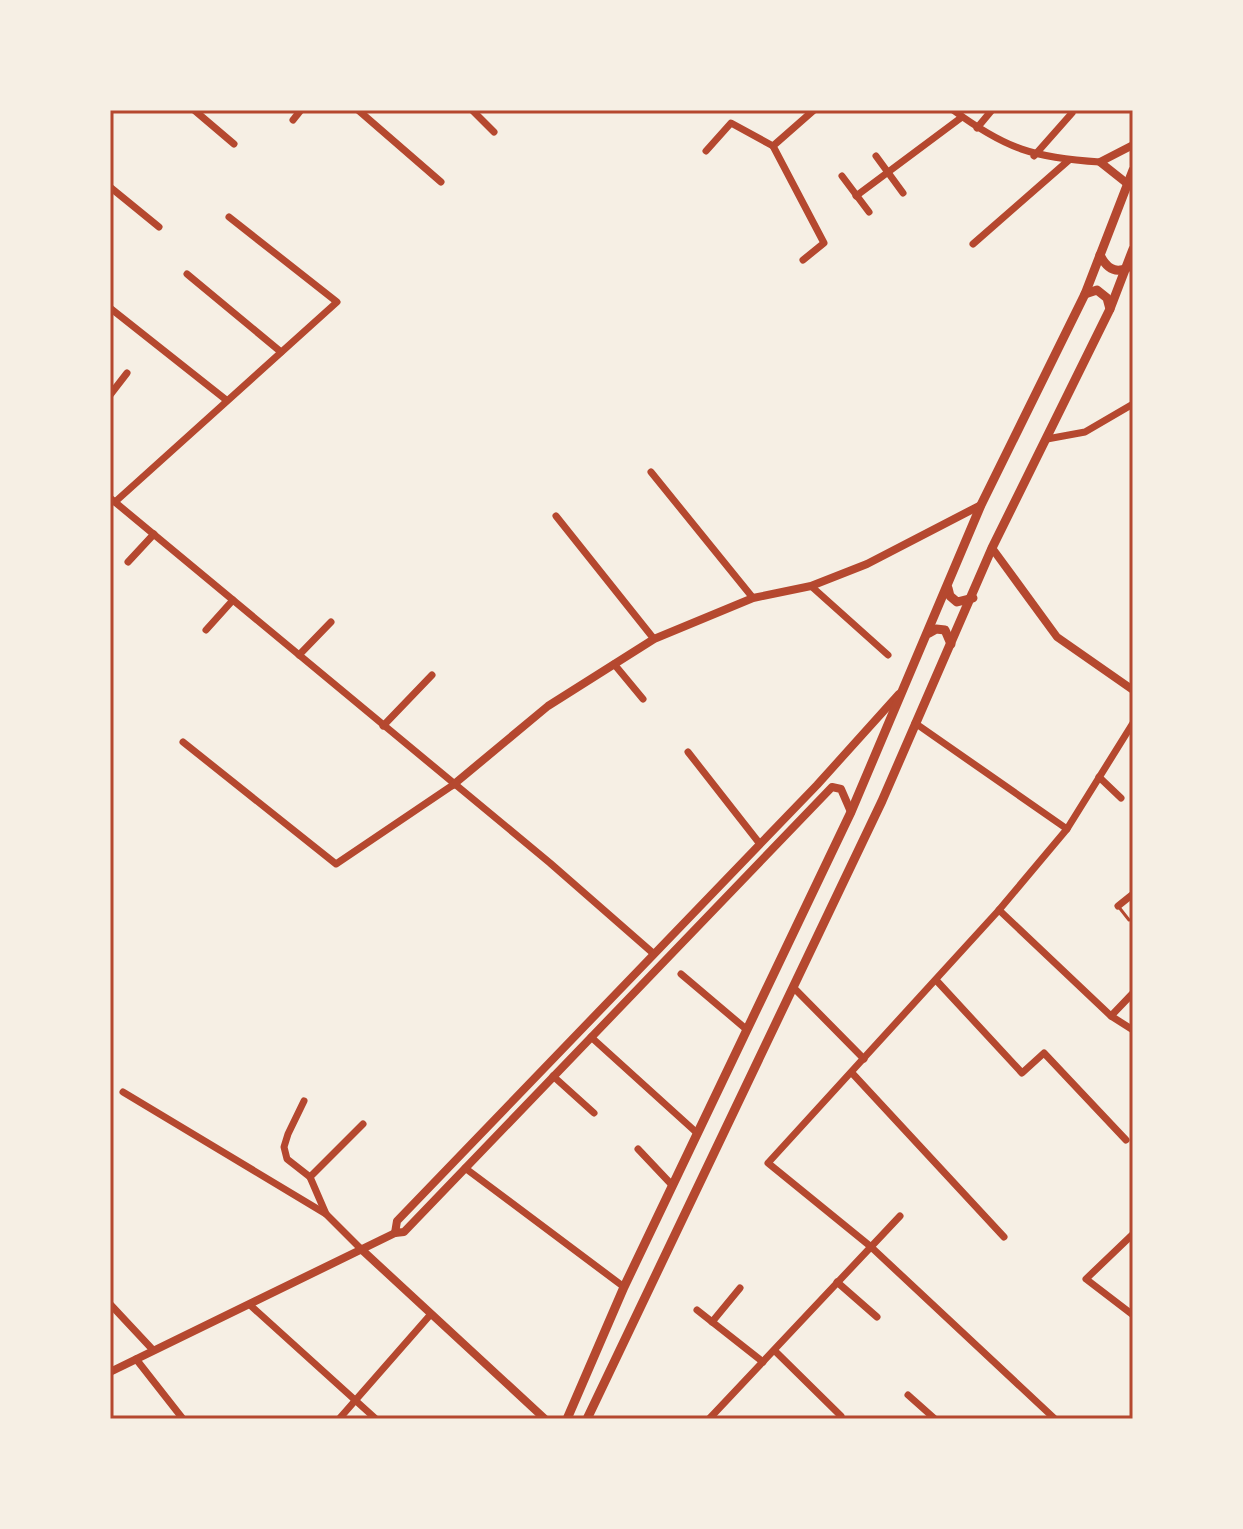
<svg xmlns="http://www.w3.org/2000/svg" width="1243" height="1529" font-family="Figtree,sans-serif">
<style>
.lines{fill:none;stroke-linecap:round;stroke-linejoin:round}
.service{stroke:#b5482f;stroke-width:3}
.minor{stroke:#b5482f;stroke-width:7}
.tertiary{stroke:#b5482f;stroke-width:8}
.secondary{stroke:#b5482f;stroke-width:9}
.neatline{fill:none;stroke:#b5482f;stroke-width:3}
</style>
<rect width="100%" height="100%" fill="#f6efe4"/>
<g class="lines">
<polyline class="service" points="1118,906 1129,920"/>
<g class="minor">
<polyline points="194,110 234,144"/>
<polyline points="358,110 441,182"/>
<polyline points="472,110 494,132"/>
<path d="M953 110C1006 149 1034 158 1100 162"/>
<polyline points="293,120 301,110"/>
<polyline points="977,128 992,110"/>
<polyline points="706,151 731,123 773,146"/>
<polyline points="876,156 903,193"/>
<polyline points="1034,156 1072,113"/>
<polyline points="842,176 869,212"/>
<polyline points="110,187 159,227"/>
<polyline points="856,196 962,117"/>
<polyline points="973,244 1069,160"/>
<polyline points="803,260 824,243 773,146 814,110"/>
<polyline points="187,274 281,352"/>
<polyline points="110,308 225,399"/>
<polyline points="110,395 127,373"/>
<polyline points="1047,439 1085,432 1133,404"/>
<polyline points="651,472 753,598"/>
<polyline points="110,498 550,863 654,954"/>
<polyline points="115,502 337,302 229,217"/>
<polyline points="556,516 654,639"/>
<polyline points="128,562 154,534"/>
<polyline points="811,586 888,655"/>
<polyline points="206,630 233,600"/>
<polyline points="299,655 331,622"/>
<polyline points="614,664 643,699"/>
<polyline points="915,723 1067,829"/>
<polyline points="383,726 432,675"/>
<polyline points="183,742 336,864 453,785"/>
<polyline points="688,752 760,844"/>
<polyline points="1099,777 1121,798"/>
<polyline points="1118,906 1133,894"/>
<polyline points="999,910 1111,1016 1133,1030"/>
<polyline points="681,974 746,1029"/>
<polyline points="936,980 1022,1073 1044,1053 1126,1140"/>
<polyline points="793,987 864,1059"/>
<polyline points="1111,1016 1133,993"/>
<polyline points="591,1037 697,1133"/>
<polyline points="852,1073 1004,1237"/>
<polyline points="553,1076 594,1113"/>
<polyline points="123,1092 326,1214"/>
<polyline points="304,1101 288,1134 284,1147 287,1159 310,1177"/>
<polyline points="638,1149 672,1185"/>
<polyline points="465,1168 624,1287"/>
<polyline points="1133,1234 1086,1279 1133,1315"/>
<polyline points="361,1249 326,1214 310,1177 363,1124"/>
<polyline points="837,1282 877,1317"/>
<polyline points="110,1304 153,1350"/>
<polyline points="250,1305 376,1419"/>
<polyline points="697,1310 763,1362"/>
<polyline points="712,1322 740,1288"/>
<polyline points="775,1351 841,1416"/>
<polyline points="136,1359 183,1419"/>
<polyline points="908,1395 935,1419"/>
<polyline points="339,1419 431,1314"/>
<polyline points="709,1419 900,1216"/>
<polyline points="1055,1419 870,1246 768,1163 999,910 1067,829 1133,723"/>
</g>
<g class="tertiary">
<polyline points="1129,185 1100,162 1133,145"/>
<polyline points="992,548 1057,637 1133,690"/>
<polyline points="453,785 548,706 654,639 753,598 811,586 867,564 981,505"/>
<polyline points="851,812 841,789 832,787 404,1232 395,1233 397,1221 817,785 899,694"/>
<polyline points="361,1249 545,1419"/>
<polyline points="110,1372 395,1233"/>
</g>
<g class="secondary">
<path d="M1100 255C1106 267 1114 274 1127 268"/>
<polyline points="1085,294 1097,290 1107,298 1110,309"/>
<polyline points="948,588 950,596 957,602 973,598"/>
<polyline points="929,633 936,629 945,630 951,644"/>
<polyline points="567,1419 624,1287 851,812 981,505 1085,294 1133,170"/>
<polyline points="587,1419 882,801 992,548 1110,309 1133,249"/>
</g>
</g>
<rect width="1243" height="1529" fill="none" stroke="#f6efe4" stroke-width="224"/>
<rect x="112" y="112" width="1019" height="1305" class="neatline"/>
</svg>
